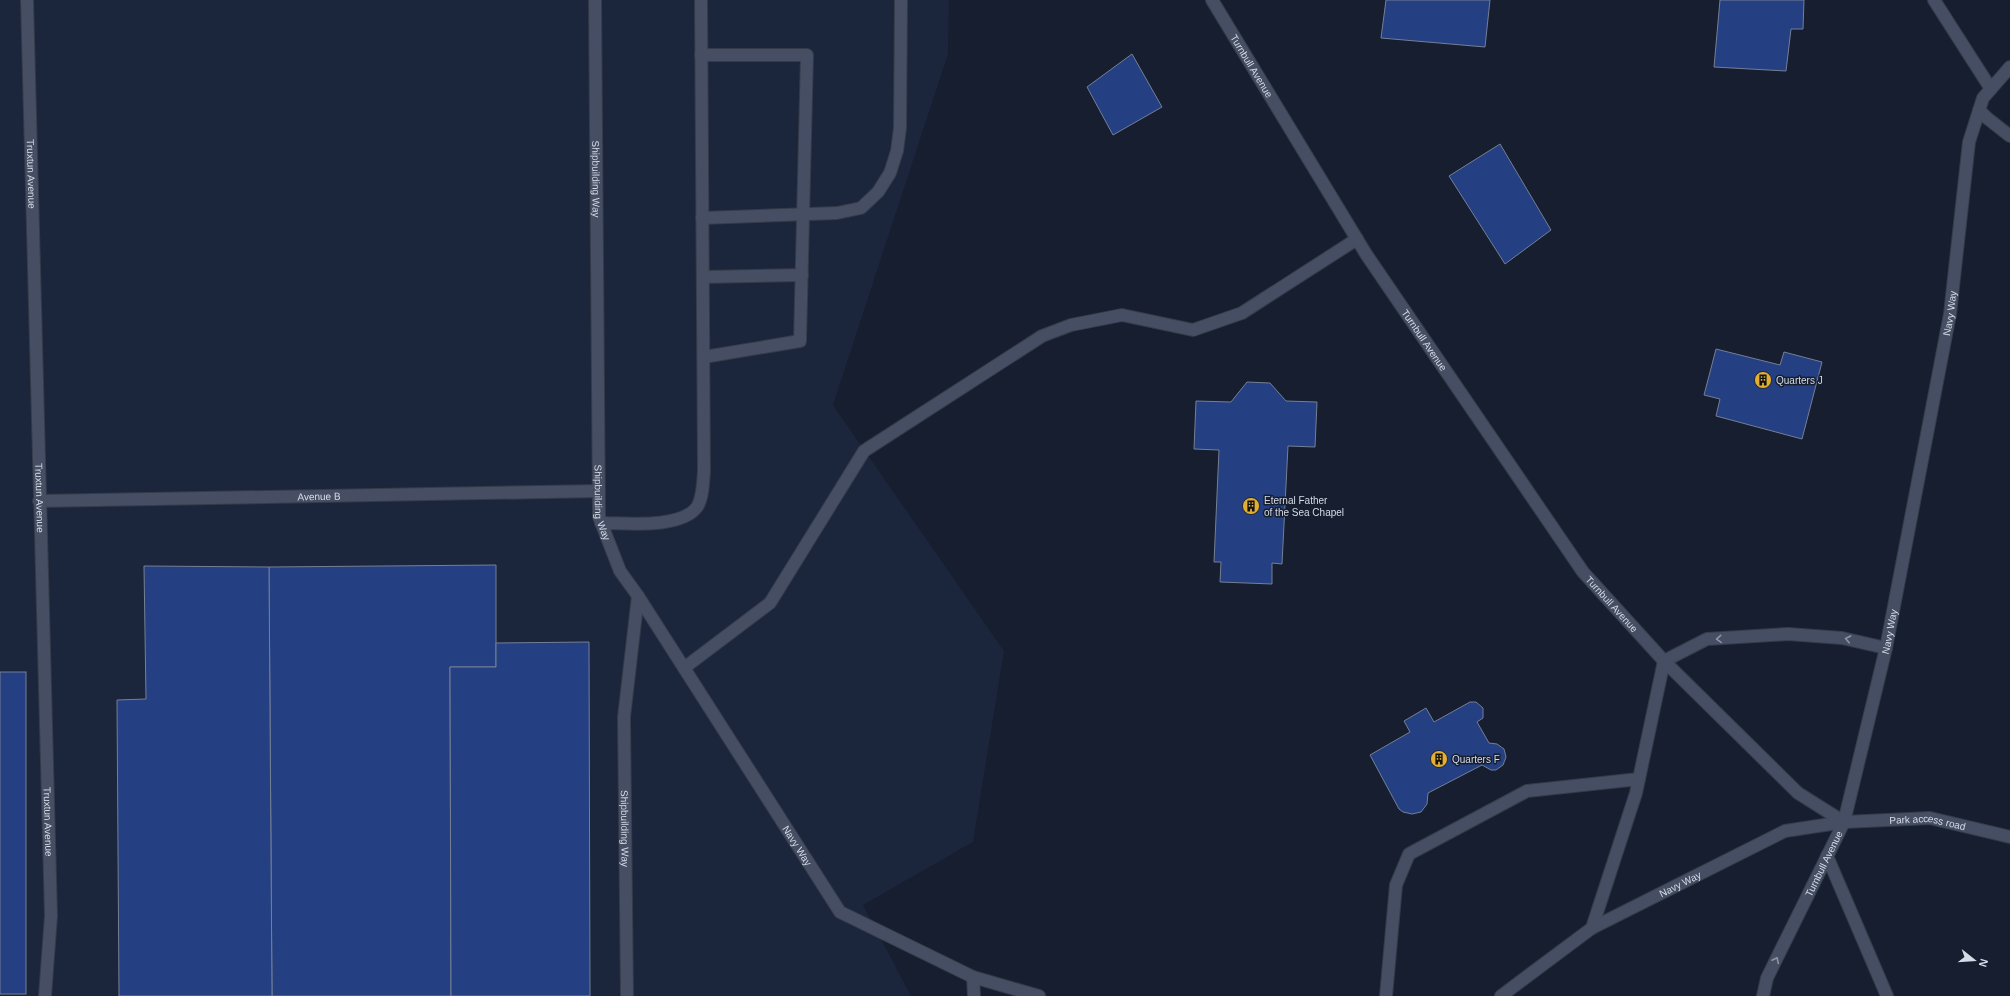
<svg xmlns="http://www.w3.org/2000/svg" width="2010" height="996" font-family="Arial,sans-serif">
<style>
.built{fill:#1b253c}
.building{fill:#244083;stroke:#757f95}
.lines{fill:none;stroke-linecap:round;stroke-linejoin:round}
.lane-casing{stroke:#353b49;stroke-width:14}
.street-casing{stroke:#353b49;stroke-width:14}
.lane{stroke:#454e62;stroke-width:12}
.street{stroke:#454e62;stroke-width:12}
.oneway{stroke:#8d94a4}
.labels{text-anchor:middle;stroke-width:3;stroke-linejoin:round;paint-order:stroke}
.street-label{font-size:10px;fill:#d5dbe7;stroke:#161e2f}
.poi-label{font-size:10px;fill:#d5dbe7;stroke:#161e2f;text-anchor:start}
</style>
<rect width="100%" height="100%" fill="#161e2f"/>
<polygon class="built" points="0,0 949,0 948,54 833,405 1004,651 973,842 863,905 911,996 0,996"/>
<g class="building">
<polygon points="1386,0 1490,0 1485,47 1381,38"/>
<polygon points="1720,0 1804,0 1803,29 1791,29 1786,71 1714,67"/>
<polygon points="1132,54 1162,107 1113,135 1087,87"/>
<polygon points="1500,144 1551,230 1505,264 1449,176"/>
<polygon points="1716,349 1780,365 1784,352 1822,362 1802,439 1716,416 1720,399 1704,395"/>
<polygon points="1247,382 1270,383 1286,401 1317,402 1315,447 1288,446 1282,564 1272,563 1272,584 1220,582 1221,562 1214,562 1219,450 1194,449 1196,401 1231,402"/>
<polygon points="496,565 496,667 450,667 451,996 272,996 269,567"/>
<polygon points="144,566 269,567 272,996 119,996 117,700 146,699"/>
<polygon points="589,642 590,996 451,996 450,667 496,667 496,643"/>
<rect x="0" y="672" width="26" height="322"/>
<polygon points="1470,702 1476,702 1483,708 1483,718 1477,722 1489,743 1497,744 1504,749 1506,757 1503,765 1496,770 1491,770 1482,765 1428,793 1427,804 1421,812 1412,814 1403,812 1399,809 1370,755 1410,732 1404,721 1426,708 1434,722"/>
</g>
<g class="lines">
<g class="lane-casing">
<g id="lane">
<polyline points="701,55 807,55 800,341 704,357"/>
<polyline points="1979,110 1987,118 2010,136"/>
<polyline points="702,218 837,213 861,208 878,192 890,173 897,151 900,128 901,0"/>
<polyline points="703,277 802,275"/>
<path id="s1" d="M39 501 599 491"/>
<path d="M601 523C626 523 681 529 697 507 703 498 703 482 704 471L701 0"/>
<polyline points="1664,661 1707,639 1788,634 1842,638 1886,648"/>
<polyline points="684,668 770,603 864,451 1042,336 1071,325 1122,315 1193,330 1242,313 1357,239"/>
<polyline points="1827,856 1887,996"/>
<polyline points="1386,996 1396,885 1409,854 1527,791 1639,779"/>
</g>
</g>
<g class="street-casing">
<g id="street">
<path id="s2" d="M27 0 51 916 45 996"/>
<path id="s3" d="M595 0 599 517 620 571 638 596 624 717 627 996"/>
<path id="s4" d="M1212 0 1366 254 1583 572 1664 661 1798 793 1844 822"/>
<polyline points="1934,0 1991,89"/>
<path id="s5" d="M638 596 840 912 973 977 1039 996"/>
<path id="s6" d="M1844 822 1930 818 2010 837"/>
<polyline points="1592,928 1636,793 1664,661"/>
<polyline points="973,977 974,996"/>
<path id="s7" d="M1501 996 1592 928 1785 831 1844 822 1886 648 1950 314 1969 142 1983 98 2010 67"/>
<path id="s8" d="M1763 996 1767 978 1844 822"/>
</g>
</g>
<use href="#lane" class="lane"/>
<use href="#street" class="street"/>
</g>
<defs><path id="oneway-chevron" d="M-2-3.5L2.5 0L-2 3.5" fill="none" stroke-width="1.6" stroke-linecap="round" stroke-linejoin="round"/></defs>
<g class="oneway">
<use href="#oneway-chevron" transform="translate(1719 639) rotate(176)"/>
<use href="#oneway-chevron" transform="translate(1848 639) rotate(-167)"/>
<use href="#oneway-chevron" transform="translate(1776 960) rotate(-64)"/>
</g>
<defs>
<g id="building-disc" transform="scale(0.9)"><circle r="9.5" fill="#e2af34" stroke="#161e2f"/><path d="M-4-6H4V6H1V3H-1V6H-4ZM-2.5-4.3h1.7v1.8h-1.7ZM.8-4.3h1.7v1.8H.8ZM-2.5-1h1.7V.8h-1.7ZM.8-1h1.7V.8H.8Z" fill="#111"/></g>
</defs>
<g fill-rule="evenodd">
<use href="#building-disc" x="1763" y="380"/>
<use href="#building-disc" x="1251" y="506"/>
<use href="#building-disc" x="1439" y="759"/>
</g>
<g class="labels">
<g class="street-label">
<text dy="4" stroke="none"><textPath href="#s4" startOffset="77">Turnbull Avenue</textPath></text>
<text dy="4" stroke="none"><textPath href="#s2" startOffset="174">Truxtun Avenue</textPath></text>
<text dy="4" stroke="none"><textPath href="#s3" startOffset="179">Shipbuilding Way</textPath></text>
<text dy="4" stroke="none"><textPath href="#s7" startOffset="909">Navy Way</textPath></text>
<text dy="4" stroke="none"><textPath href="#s4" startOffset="401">Turnbull Avenue</textPath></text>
<text dy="4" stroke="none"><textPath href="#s1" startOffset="280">Avenue B</textPath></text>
<text dy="4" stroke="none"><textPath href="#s2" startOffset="498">Truxtun Avenue</textPath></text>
<text dy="4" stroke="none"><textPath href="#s3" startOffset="503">Shipbuilding Way</textPath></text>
<text dy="4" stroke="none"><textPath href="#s4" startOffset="725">Turnbull Avenue</textPath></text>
<text dy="4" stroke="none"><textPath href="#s7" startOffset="585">Navy Way</textPath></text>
<text dy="4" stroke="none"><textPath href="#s2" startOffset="822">Truxtun Avenue</textPath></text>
<text dy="4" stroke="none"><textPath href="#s6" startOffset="84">Park access road</textPath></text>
<text dy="4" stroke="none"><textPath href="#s3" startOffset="839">Shipbuilding Way</textPath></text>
<text dy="4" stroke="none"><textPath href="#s5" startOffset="296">Navy Way</textPath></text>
<text dy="4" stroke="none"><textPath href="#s8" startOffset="146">Turnbull Avenue</textPath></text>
<text dy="4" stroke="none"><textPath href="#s7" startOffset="212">Navy Way</textPath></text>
</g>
<g class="poi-label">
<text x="1776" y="384">Quarters J</text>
<text x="1264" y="504">Eternal Father<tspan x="1264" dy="12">of the Sea Chapel</tspan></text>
<text x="1452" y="763">Quarters F</text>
</g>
</g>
<g transform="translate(1974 960) rotate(107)" stroke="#161e2f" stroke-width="3" paint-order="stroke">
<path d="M0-3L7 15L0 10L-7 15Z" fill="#d5dbe7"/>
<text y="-6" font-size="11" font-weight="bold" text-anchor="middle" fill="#d5dbe7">N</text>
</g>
</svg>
